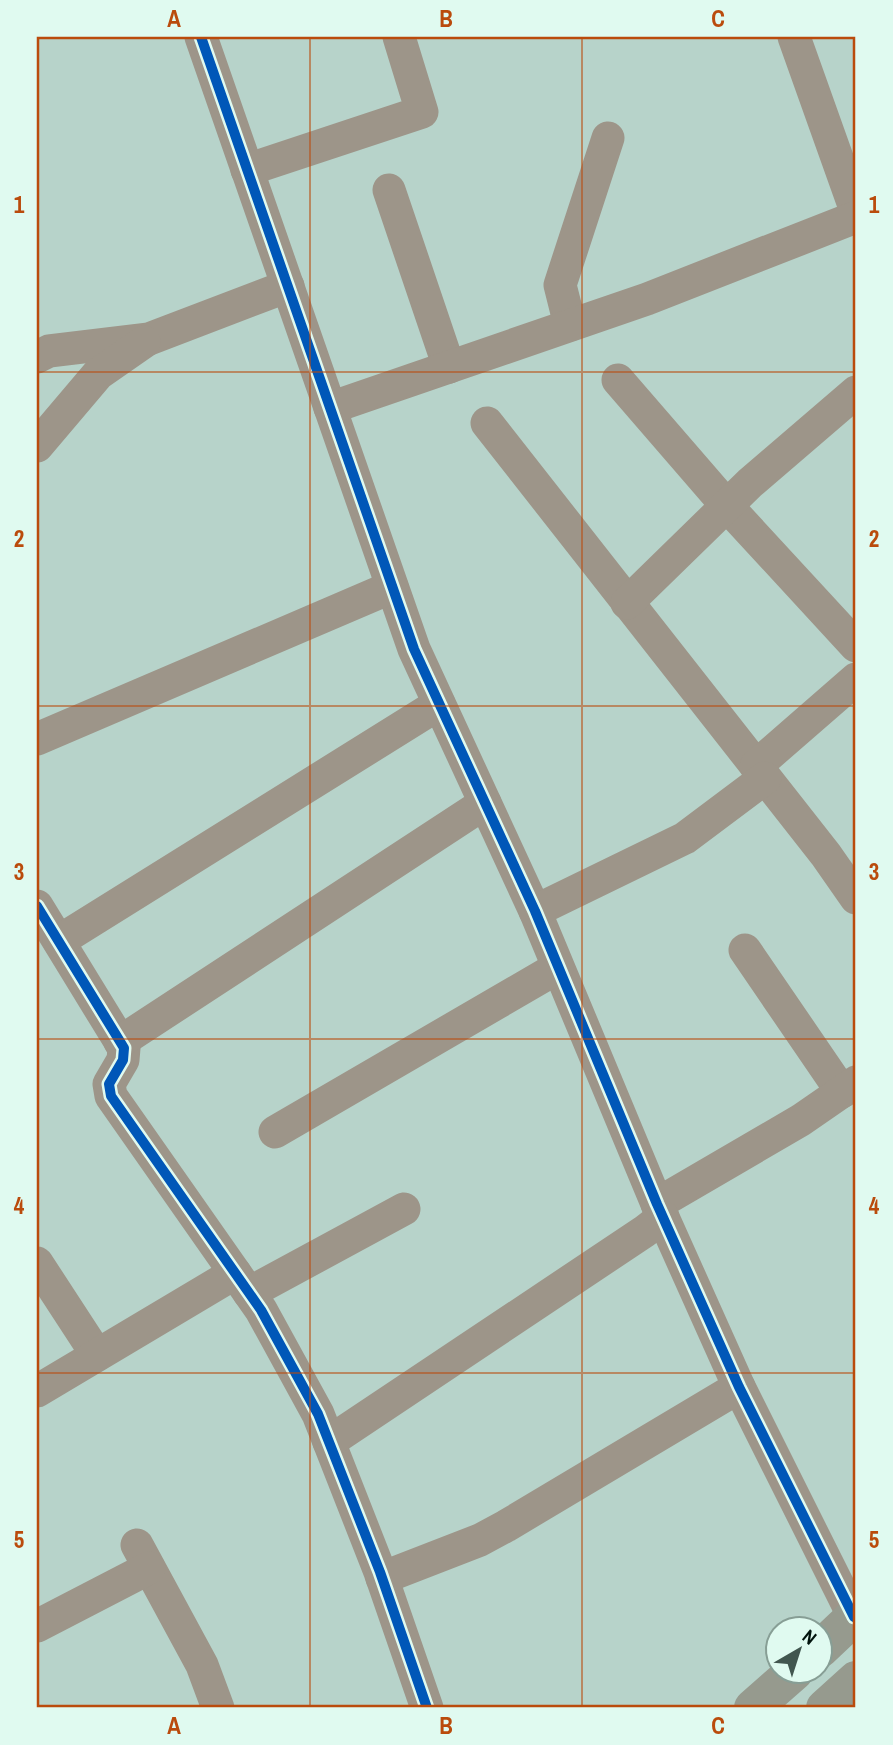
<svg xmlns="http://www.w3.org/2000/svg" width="893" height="1745" font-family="'Archivo Narrow',sans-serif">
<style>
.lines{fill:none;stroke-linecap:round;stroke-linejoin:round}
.minor{stroke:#9d9589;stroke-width:33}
.major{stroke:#969a8e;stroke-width:38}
.cycleway-casing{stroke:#e0faf0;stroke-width:15}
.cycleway{stroke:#0057b8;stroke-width:10}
.grid{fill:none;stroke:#ba4b0c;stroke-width:2;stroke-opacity:0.55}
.neatline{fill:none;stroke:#ba4b0c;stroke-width:2.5}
.grid-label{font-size:23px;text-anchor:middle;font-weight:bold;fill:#ba4b0c}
</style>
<rect width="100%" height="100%" fill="#b7d3ca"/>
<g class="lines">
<g class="minor">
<polyline points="201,37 414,649 535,911 657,1204 739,1387 854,1617"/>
<polyline points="794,37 856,211"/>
<polyline points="247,170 422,112 399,37"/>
<polyline points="389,190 449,367"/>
<polyline points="570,325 560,285 608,138"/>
<polyline points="37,357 49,351 149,339 288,286"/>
<polyline points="618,380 727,506 856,646"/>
<polyline points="330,408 647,299 856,217"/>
<polyline points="487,423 826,855 856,898"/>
<polyline points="37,446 98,374 144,342"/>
<polyline points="627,603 750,483 856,392"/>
<polyline points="37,739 392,587"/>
<polyline points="756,766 856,679"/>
<polyline points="37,906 124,1048 123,1060 109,1084 111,1096 261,1310 318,1414 380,1572 427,1708"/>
<polyline points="535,911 685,838 765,778"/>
<polyline points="59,941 439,704"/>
<polyline points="745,950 842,1092"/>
<polyline points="120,1042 485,803"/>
<polyline points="275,1132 557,968"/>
<polyline points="657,1204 801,1120 856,1082"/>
<polyline points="37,1263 97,1355"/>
<polyline points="249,1293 404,1209"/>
<polyline points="37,1391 235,1273"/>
<polyline points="329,1442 645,1231 663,1217"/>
<polyline points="137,1545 202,1665 218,1708"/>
<polyline points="382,1578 480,1540 506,1526 739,1387"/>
<polyline points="37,1626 149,1568"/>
</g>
<g class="major">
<polyline points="820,1649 856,1615"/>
<polyline points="753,1708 794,1672"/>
<polyline points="825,1708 856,1680"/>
</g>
<g class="cycleway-casing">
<g id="cycleway">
<polyline points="201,37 414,649 535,911 657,1204 739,1387 854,1617"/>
<polyline points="37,906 124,1048 123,1060 109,1084 111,1096 261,1310 318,1414 380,1572 427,1708"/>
</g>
</g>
<use href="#cycleway" class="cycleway"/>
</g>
<path class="grid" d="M310 37V1708M582 37V1708M37 372H856M37 706H856M37 1039H856M37 1373H856"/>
<rect width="893" height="1745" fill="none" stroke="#e0faf0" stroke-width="77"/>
<g transform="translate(799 1650) rotate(39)"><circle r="33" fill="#e0faf0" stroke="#879e95" stroke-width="2"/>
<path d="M0-5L12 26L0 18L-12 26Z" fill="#41564f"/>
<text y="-10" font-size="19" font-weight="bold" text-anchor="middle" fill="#01130d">N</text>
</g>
<rect x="38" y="38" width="816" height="1668" class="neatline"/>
<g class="grid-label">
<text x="174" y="27">A</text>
<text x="446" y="27">B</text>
<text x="718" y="27">C</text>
<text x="19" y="213">1</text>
<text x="874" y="213">1</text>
<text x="19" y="547">2</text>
<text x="874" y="547">2</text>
<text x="19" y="880">3</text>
<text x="874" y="880">3</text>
<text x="19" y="1214">4</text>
<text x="874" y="1214">4</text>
<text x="19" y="1548">5</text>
<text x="874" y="1548">5</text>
<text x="174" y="1734">A</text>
<text x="446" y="1734">B</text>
<text x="718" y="1734">C</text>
</g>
</svg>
